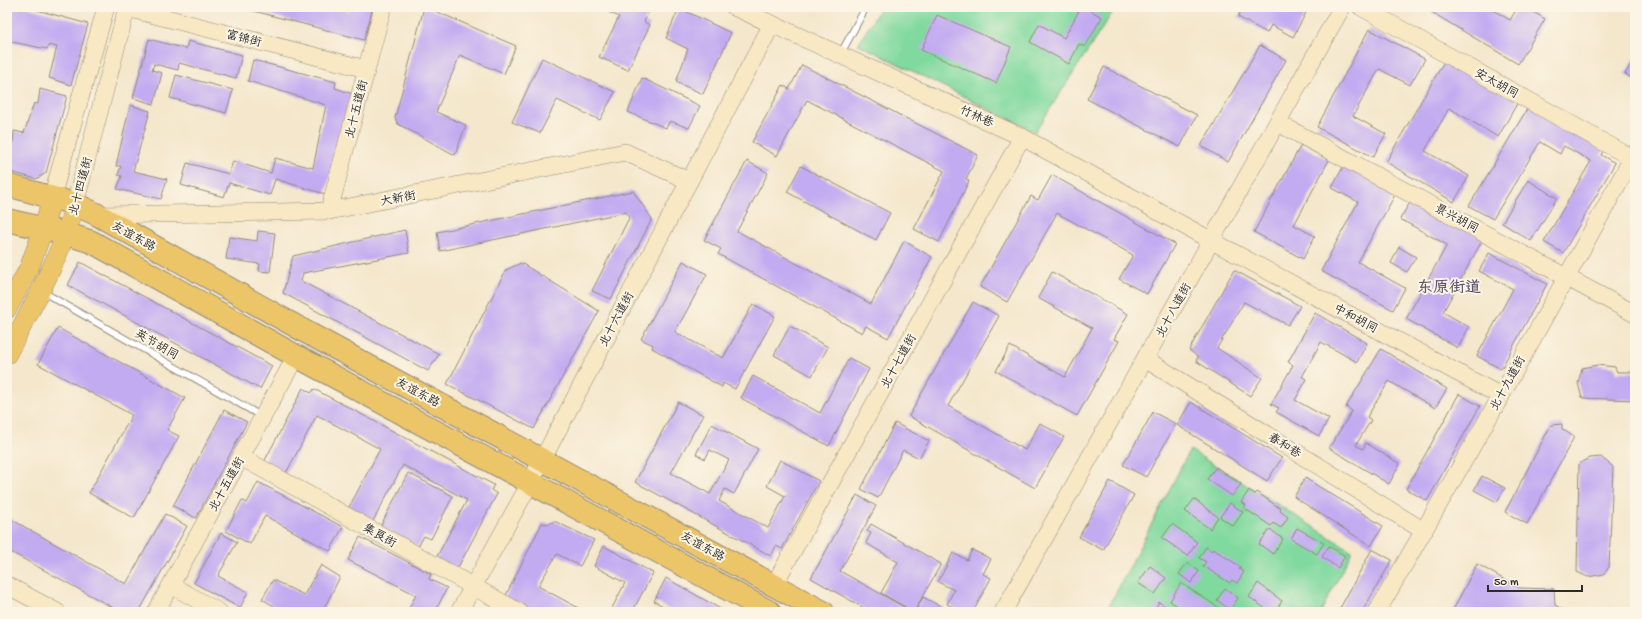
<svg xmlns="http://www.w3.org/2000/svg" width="1642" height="619" font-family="'Gochi Hand','LXGW WenKai TC',sans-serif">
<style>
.green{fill:#80d99e;stroke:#568264}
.building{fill:#c2abf1}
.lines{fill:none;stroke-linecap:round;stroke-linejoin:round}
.lane-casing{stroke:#90897c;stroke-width:8}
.secondary-casing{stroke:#90897c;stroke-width:18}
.primary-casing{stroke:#90897c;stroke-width:20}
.highway-casing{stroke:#90897c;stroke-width:24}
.lane{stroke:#fff;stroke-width:6}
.secondary{stroke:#f8e8c3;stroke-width:17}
.primary{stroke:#edc569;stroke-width:19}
.highway{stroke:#edc569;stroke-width:22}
.labels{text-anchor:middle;stroke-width:4;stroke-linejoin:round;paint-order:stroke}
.street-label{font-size:12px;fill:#2b2b2b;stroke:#fcf5e5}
.district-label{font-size:16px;font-weight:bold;fill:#605870;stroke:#fcf5e5}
</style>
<rect width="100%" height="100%" fill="#fcf5e5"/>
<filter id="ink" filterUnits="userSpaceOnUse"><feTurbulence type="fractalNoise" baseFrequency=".025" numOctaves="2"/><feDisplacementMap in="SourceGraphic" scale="8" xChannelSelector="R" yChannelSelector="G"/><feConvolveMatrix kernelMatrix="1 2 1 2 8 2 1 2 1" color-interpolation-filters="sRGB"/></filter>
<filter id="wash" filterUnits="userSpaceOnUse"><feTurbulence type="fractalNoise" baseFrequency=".012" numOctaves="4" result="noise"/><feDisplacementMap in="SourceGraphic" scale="16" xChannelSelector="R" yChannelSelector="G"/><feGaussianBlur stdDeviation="0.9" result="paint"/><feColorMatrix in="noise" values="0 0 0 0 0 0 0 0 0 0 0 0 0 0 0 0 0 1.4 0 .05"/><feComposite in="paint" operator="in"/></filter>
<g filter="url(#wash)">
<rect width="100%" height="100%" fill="#f4e7cc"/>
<g class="green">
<polygon points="881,7 1116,7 1035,132 858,44"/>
<polygon points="1190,450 1352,551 1321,612 1106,612"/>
</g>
<g id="blocks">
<g class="building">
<polygon points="7,7 26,7 88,24 71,85 49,78 57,47 49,45 47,49 7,41"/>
<polygon points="239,7 336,7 350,11 351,7 373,7 364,40"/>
<polygon points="426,7 516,46 504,74 460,55 436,112 466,125 455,155 398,124 395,118 423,11"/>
<polygon points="598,7 651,7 644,22 650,25 628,70 599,57 619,17"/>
<polygon points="1081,7 1084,7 1102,17 1085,47 1079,44 1069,64 1030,42 1039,24 1064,38"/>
<polygon points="1243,7 1273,7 1280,10 1281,7 1309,7 1293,37 1271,25 1267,33 1238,17"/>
<polygon points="1423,7 1492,7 1491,9 1510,20 1518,7 1525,7 1545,19 1518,64"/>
<polygon points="679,8 731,33 703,94 676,82 688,49 666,38"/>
<polygon points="937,15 1011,47 996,83 921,50"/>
<polygon points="1369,29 1425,59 1410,85 1379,69 1353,116 1386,134 1373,157 1317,127"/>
<polygon points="149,39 186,49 188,41 242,55 236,78 179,63 178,70 154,64 152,70 162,73 154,104 133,98"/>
<polygon points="1260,45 1286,60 1228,162 1201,146"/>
<polygon points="542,58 615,92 600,120 557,100 540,133 512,122"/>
<polygon points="1635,58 1635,80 1625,74"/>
<polygon points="253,60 336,82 335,88 353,94 325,194 275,179 270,195 229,183 224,197 181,185 187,163 229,174 233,161 271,173 275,158 313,168 326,105 248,81"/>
<polygon points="1445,60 1518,102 1498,137 1449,108 1425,151 1469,176 1454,202 1386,162"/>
<polygon points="802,65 978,155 966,179 969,181 939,242 914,229 944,171 807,100 777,156 752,142 783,85 789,89"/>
<polygon points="1104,67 1197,115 1180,147 1087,99"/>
<polygon points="176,75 233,90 226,113 170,98"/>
<polygon points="642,78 700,106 689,128 670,121 666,128 628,112"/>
<polygon points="40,89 67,96 46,173 36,179 7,171 7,141 13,142 14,131 24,133 34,103 38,104"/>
<polygon points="1530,104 1605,147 1601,155 1615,163 1563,253 1544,242 1591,161 1564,146 1560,154 1540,142 1493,219 1469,206"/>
<polygon points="130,105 150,111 133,171 167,179 161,199 117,189 122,176 118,175 121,166 116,166"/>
<polygon points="1301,145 1329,160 1294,225 1315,236 1303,259 1254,232"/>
<polygon points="747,161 768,173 737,231 871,304 904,241 932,257 888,338 866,326 862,333 718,254 721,249 704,240"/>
<polygon points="1344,165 1396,193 1358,262 1405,288 1393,310 1321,271 1358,202 1332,188"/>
<polygon points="801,166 890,213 876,240 787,192"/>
<polygon points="1052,175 1175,244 1147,294 1119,279 1133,255 1057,213 1007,302 980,287 1031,196 1038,200"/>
<polygon points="1528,180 1557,198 1531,241 1502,223"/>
<polygon points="633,191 652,219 611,299 592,291 629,218 626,212 440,251 437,232"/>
<polygon points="1412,199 1483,239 1443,312 1469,327 1458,348 1406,319 1447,245 1400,219"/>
<polygon points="405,230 409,253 303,273 301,281 439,354 428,371 283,293 293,256"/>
<polygon points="258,231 275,233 270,272 259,271 260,264 226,259 229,237 257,241"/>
<polygon points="1399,247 1416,257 1407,272 1391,263"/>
<polygon points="1489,253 1547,284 1501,369 1477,356 1513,289 1479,271"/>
<polygon points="683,261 707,274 675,332 723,358 753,304 775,316 735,389 723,383 722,387 652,348 653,345 641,339"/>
<polygon points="80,262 272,366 260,389 68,285"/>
<polygon points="521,263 599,311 534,429 447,384 506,270"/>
<polygon points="1234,270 1300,306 1288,325 1244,302 1217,348 1262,378 1250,396 1196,361 1198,357 1189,350"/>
<polygon points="1052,272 1128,314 1114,339 1119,341 1077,416 996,371 1010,346 1065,377 1092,328 1038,298"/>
<polygon points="973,302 999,316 948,406 1025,450 1040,423 1064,437 1035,488 909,416"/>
<polygon points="1315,313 1367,343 1357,362 1321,342 1302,377 1307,379 1295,400 1329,419 1319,436 1276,412 1279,408 1271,404 1293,365 1288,362"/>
<polygon points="790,326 828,347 812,376 774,355"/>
<polygon points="58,328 185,398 167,430 179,436 134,518 89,493 132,415 38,364"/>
<polygon points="1381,349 1447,389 1435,408 1389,381 1367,417 1371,420 1356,445 1363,449 1366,443 1400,464 1389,484 1329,448 1352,411 1346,407"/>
<polygon points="849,358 869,369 829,446 741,398 753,376 820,413"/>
<polygon points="1597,365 1615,367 1617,372 1635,372 1635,400 1582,398 1578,383 1582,368"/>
<polygon points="303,388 311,393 314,389 494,485 491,490 497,494 456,571 435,560 467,500 403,465 371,525 347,511 380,449 317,415 285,475 263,464"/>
<polygon points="1459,394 1480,406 1427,501 1406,489"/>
<polygon points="678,402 703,415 671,473 710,494 729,460 710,450 705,459 696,454 712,424 758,449 734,494 725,489 719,501 768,528 785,496 767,486 780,460 819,481 782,549 776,546 771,556 635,482"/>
<polygon points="1191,402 1282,458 1267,481 1177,425"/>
<polygon points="224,410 247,422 196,518 173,506"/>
<polygon points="1153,412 1176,424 1146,477 1123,465"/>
<polygon points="895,423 929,441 919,458 903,450 878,498 861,489"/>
<polygon points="1562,424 1562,429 1574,437 1527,524 1505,512 1551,425"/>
<polygon points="1601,457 1613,467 1609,567 1604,574 1588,577 1577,572 1579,464 1590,458"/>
<polygon points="1216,467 1241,484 1232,496 1207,479"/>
<polygon points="408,473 453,496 431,539 424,536 418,547 380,527"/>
<polygon points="1482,476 1505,488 1497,502 1474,490"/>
<polygon points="1305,478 1383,526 1371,546 1294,497"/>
<polygon points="1110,481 1134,495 1103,550 1079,537"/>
<polygon points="258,482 343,527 330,551 265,516 250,544 226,531 242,500 247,503"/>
<polygon points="1249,490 1255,494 1257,492 1281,509 1280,511 1288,517 1281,528 1273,523 1271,526 1244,508 1246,505 1241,502"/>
<polygon points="857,495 876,506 840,571 913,612 871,612 811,578"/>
<polygon points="1194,499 1218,517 1210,529 1185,511"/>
<polygon points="1230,503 1243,512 1233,526 1220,517"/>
<polygon points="165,514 187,526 139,612 121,612 7,550 7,517 126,584"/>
<polygon points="554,521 594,540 580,566 557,554 538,586 582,610 581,612 523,612 503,601 542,523 549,524"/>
<polygon points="871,524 941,564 914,612 881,593 898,562 866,543 871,533 867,531"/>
<polygon points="1172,524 1197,542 1188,556 1162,538"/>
<polygon points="1297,528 1324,543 1317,554 1291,539"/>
<polygon points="1270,529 1283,539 1273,554 1259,544"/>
<polygon points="221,533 237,542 218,576 248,592 240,608 194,583"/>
<polygon points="360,537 431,574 429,579 447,588 435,612 407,612 416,595 348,560"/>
<polygon points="604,546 653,573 632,612 610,612 625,583 594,566"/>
<polygon points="1329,546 1345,556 1338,568 1322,557"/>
<polygon points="1206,547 1212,551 1213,549 1241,567 1239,569 1244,572 1237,583 1232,580 1230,583 1203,566 1206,562 1199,558"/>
<polygon points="1372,549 1392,560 1362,612 1338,612"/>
<polygon points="972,550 991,559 983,574 991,578 973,612 962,612 947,604 954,590 938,582 953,553 967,560"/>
<polygon points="1187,563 1199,571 1191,583 1179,574"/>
<polygon points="1477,564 1519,588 1554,589 1555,605 1567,612 1452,612"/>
<polygon points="321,565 340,577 322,612 284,612 262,599 273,580 304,595"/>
<polygon points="1150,566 1166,578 1155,594 1138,583"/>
<polygon points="666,578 726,612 674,612 654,601"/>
<polygon points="1181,583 1219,608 1217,612 1176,612 1179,607 1170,601"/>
<polygon points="1258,583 1282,601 1275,612 1270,612 1249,597"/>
<polygon points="1225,588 1238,598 1230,610 1217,600"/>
<polygon points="923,597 944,608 942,610 945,612 915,612"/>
<polygon points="1159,602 1172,611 1171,612 1153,612"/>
</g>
</g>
</g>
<g filter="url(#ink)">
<use href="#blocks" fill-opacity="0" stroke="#90897c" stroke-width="1"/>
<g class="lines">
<g class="lane-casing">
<g id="lane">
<polyline points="840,55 866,7"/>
<polyline points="43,292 261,416"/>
</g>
</g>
<g class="secondary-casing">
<g id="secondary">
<polyline points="123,7 366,69"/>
<polyline points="734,7 1022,137 1212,241 1501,396"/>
<polyline points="1361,7 1632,158"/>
<polyline points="1278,123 1635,314"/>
<polyline points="52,197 106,7"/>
<polyline points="75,204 127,7"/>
<polyline points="329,211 383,7"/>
<polyline points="98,215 329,211 625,152 689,181"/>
<polyline points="1145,359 1424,531"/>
<polyline points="241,457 519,612"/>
<polyline points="7,585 57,612"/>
<polyline points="171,585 219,612"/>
<polyline points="774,585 1022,137"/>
<polyline points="156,612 296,356"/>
<polyline points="459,612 530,483 772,24"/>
<polyline points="1003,612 1342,7"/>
<polyline points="1377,612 1501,396 1635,153"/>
</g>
</g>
<g class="primary-casing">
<g id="primary">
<polyline points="7,309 29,268 43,230 52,197"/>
<path d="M7 354C33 305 61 257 75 204"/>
</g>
</g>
<g class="highway-casing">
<g id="highway">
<polyline points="7,185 75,204 98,215 315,337 823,612"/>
<polyline points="7,220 67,234 92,242 296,356 770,612"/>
</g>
</g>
<use href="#lane" class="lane"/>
<use href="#secondary" class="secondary"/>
<use href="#primary" class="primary"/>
<use href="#highway" class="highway"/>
</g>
</g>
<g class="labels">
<g class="street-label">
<text transform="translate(244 38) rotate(14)" y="4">富锦街</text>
<text transform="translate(1497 83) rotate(29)" y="4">安太胡同</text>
<text transform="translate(356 109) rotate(-76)" y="4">北十五道街</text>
<text transform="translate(977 116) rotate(24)" y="4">竹林巷</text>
<text transform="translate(80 186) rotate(-75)" y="4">北十四道街</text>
<text transform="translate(398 198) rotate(-11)" y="4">大新街</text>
<text transform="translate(1457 218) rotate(28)" y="4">景兴胡同</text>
<text transform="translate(134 236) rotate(29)" y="4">友谊东路</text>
<text transform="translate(1173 310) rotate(-61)" y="4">北十八道街</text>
<text transform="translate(1356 318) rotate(28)" y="4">中和胡同</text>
<text transform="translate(616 319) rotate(-62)" y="4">北十六道街</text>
<text transform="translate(157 344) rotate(30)" y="4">英节胡同</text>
<text transform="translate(898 361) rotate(-61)" y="4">北十七道街</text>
<text transform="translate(1507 383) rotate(-61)" y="4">北十九道街</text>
<text transform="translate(418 392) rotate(28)" y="4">友谊东路</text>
<text transform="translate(1285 445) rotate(32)" y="4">春和巷</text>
<text transform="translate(226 484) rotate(-61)" y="4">北十五道街</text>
<text transform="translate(380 535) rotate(29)" y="4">集良街</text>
<text transform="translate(703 546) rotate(29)" y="4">友谊东路</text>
</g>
<g class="district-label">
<text x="1449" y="292">东原街道</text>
</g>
</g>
<rect width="1642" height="619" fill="none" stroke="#fcf5e5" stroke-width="24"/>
<path d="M1488 585v6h94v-6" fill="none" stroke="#2b2b2b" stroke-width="2"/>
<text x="1494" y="585" font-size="12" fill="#2b2b2b" stroke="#fcf5e5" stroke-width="3" paint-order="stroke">50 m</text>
</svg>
